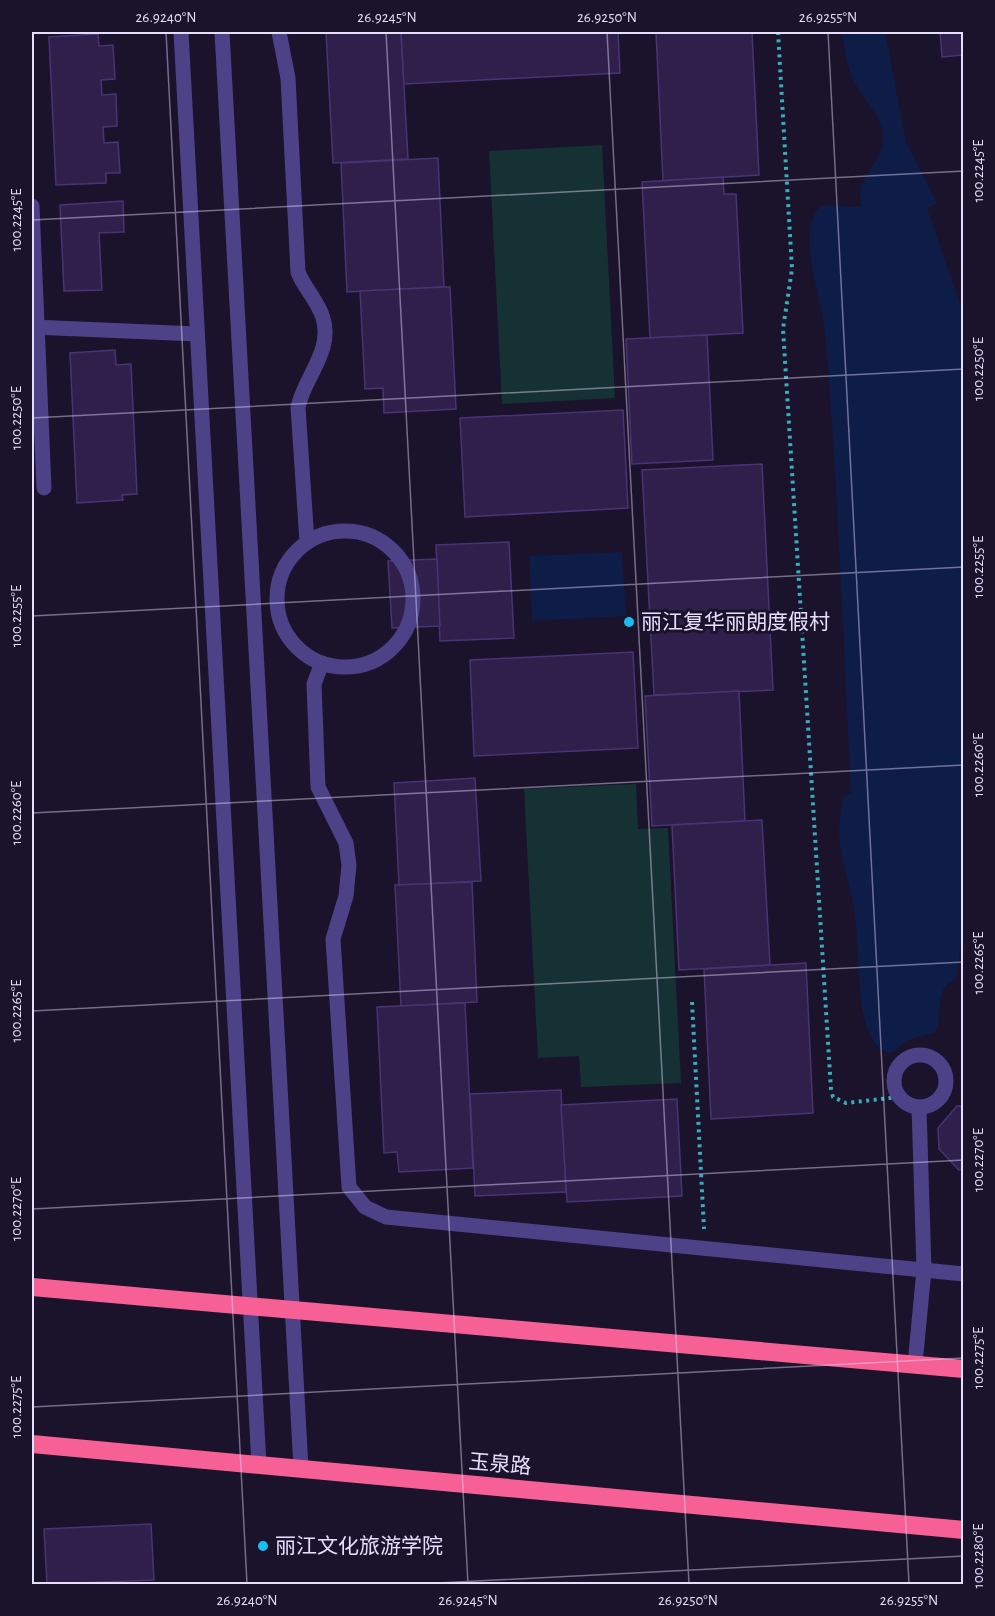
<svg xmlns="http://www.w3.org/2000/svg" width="995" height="1616" font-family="'Alegreya Sans','Noto Sans SC',sans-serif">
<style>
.green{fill:#163134}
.water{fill:#0e1c48}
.building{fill:#2e204b;stroke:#493375;stroke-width:1.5}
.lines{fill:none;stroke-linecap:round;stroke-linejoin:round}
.path{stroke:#38aeb7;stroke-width:4;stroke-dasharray:3 4.5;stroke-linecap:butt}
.minor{stroke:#4d4187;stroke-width:15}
.highway{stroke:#f66094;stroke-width:18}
.ticks{fill:none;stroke:#e6defd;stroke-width:1.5;stroke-opacity:0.45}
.poi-dot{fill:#15bff2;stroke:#1a132b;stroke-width:2}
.labels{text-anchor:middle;stroke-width:6;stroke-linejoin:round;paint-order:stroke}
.poi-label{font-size:21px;fill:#e6defd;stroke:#1a132b;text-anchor:start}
.street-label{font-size:21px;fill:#e6defd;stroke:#1a132b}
.neatline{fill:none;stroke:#e6defd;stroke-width:2}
.ticks-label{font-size:15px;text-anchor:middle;fill:#e6defd}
</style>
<rect width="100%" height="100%" fill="#1a132b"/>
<g class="green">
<polygon points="602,145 615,398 502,404 489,151"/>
<polygon points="636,784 638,829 668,828 681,1083 581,1087 579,1056 538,1058 524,789"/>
</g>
<g class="water">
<path d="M841 32H885L906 142 937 203 927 208 964 316 963 929 956 979C933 987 944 1015 935 1032L906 1041 895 1051 888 1053C877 1049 872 1040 868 1030 857 1003 859 946 855 914 848 870 831 843 844 796L851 793C843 639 838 484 825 331 822 299 794 227 822 205L861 207 860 188 883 148V132L878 117 856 85 849 69Z"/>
<polygon points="622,552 626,616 532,621 529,556"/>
</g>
<g class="building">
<polygon points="326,32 401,32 408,159 333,163"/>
<polygon points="401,32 618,32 620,73 404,84"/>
<polygon points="656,32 752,32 759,175 663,181"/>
<polygon points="940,32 964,32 964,55 942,57"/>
<polygon points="98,34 99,46 113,45 115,79 101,80 102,95 116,94 117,126 103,127 104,143 118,142 120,173 106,173 106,183 56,185 49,37"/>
<polygon points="438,158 444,287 347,292 341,163"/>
<polygon points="723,177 724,194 736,194 743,333 650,338 642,182"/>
<polygon points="123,201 124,232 99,233 102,290 64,291 60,205"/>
<polygon points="444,287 450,287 456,409 384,413 383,388 365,389 360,291"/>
<polygon points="707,335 713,460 632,464 626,339"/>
<polygon points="115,350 116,365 131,364 137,494 122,495 123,500 77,503 70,353"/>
<polygon points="623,410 628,508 465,517 460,418"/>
<polygon points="762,464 773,690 654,695 642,470"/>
<polygon points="509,542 514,638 440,641 436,545"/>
<polygon points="437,559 440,626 392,628 388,561"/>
<polygon points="633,652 638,748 474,756 470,660"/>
<polygon points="739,691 745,821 652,826 645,696"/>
<polygon points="475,778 481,881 399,885 394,783"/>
<polygon points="762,820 770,965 679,970 672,825"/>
<polygon points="472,882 477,1002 401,1006 395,885"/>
<polygon points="806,963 813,1113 711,1119 704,969"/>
<polygon points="465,1003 473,1168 399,1172 397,1152 384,1153 377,1007"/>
<polygon points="561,1090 566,1192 475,1196 470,1094"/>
<polygon points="677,1099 682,1196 567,1202 561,1105"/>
<polygon points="957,1106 964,1106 964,1169 959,1170 939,1149 938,1128"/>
<polygon points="151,1524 154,1580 47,1584 44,1529"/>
</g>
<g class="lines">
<g class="path">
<polyline points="778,32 792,269 783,329 831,1090 833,1097 846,1103 899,1097"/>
<polyline points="692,1002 704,1229"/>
</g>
<g class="minor">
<polyline points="181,32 259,1465"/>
<polyline points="222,32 301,1468"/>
<path d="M279 32 288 78 298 272C304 288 318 301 323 318 333 351 305 376 298 407L307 542"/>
<polyline points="32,206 44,488"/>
<polyline points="32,327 197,334"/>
<circle cx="345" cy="599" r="68"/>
<polyline points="322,663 314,684 318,787 346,843 349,865 346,896 333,939 349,1187 365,1207 386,1217 964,1274"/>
<circle cx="920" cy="1081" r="26"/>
<polyline points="915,1364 924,1270 919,1107"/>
</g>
<g class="highway">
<polyline points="32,1287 964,1369"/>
<polyline points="32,1444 964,1530"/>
</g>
</g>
<path class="ticks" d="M166 32 247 1584M386 32 468 1584M607 32 689 1584M828 32 909 1584M32 220 964 171M32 418 964 369M32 616 964 567M32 813 964 765M32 1011 964 962M32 1209 964 1160M32 1407 964 1358M419 1584 964 1556"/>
<g class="poi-dot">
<circle cx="629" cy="622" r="6"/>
<circle cx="263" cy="1546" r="6"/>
</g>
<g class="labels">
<g class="poi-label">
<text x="641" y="629">丽江复华丽朗度假村</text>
<text x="275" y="1553">丽江文化旅游学院</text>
</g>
<g class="street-label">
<text transform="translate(500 1464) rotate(5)" y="7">玉泉路</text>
</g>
</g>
<rect width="995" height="1616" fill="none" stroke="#1a132b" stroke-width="66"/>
<rect x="33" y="33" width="929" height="1550" class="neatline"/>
<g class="ticks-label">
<text x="166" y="22">26.9240°N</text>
<text x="387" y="22">26.9245°N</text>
<text x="607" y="22">26.9250°N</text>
<text x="828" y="22">26.9255°N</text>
<text transform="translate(978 171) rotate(-90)" y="5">100.2245°E</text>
<text transform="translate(16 220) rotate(-90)" y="5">100.2245°E</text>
<text transform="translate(978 369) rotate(-90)" y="5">100.2250°E</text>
<text transform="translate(16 418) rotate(-90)" y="5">100.2250°E</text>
<text transform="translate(978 567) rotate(-90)" y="5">100.2255°E</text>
<text transform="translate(16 616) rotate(-90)" y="5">100.2255°E</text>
<text transform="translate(978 765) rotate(-90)" y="5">100.2260°E</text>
<text transform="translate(16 813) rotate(-90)" y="5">100.2260°E</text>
<text transform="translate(978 963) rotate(-90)" y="5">100.2265°E</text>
<text transform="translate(16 1011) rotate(-90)" y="5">100.2265°E</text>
<text transform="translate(978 1160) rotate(-90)" y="5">100.2270°E</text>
<text transform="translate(16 1209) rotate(-90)" y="5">100.2270°E</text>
<text transform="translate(978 1358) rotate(-90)" y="5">100.2275°E</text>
<text transform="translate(16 1407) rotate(-90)" y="5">100.2275°E</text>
<text transform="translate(978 1556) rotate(-90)" y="5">100.2280°E</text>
<text x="247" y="1605">26.9240°N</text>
<text x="468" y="1605">26.9245°N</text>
<text x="688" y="1605">26.9250°N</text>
<text x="909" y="1605">26.9255°N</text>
</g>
</svg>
